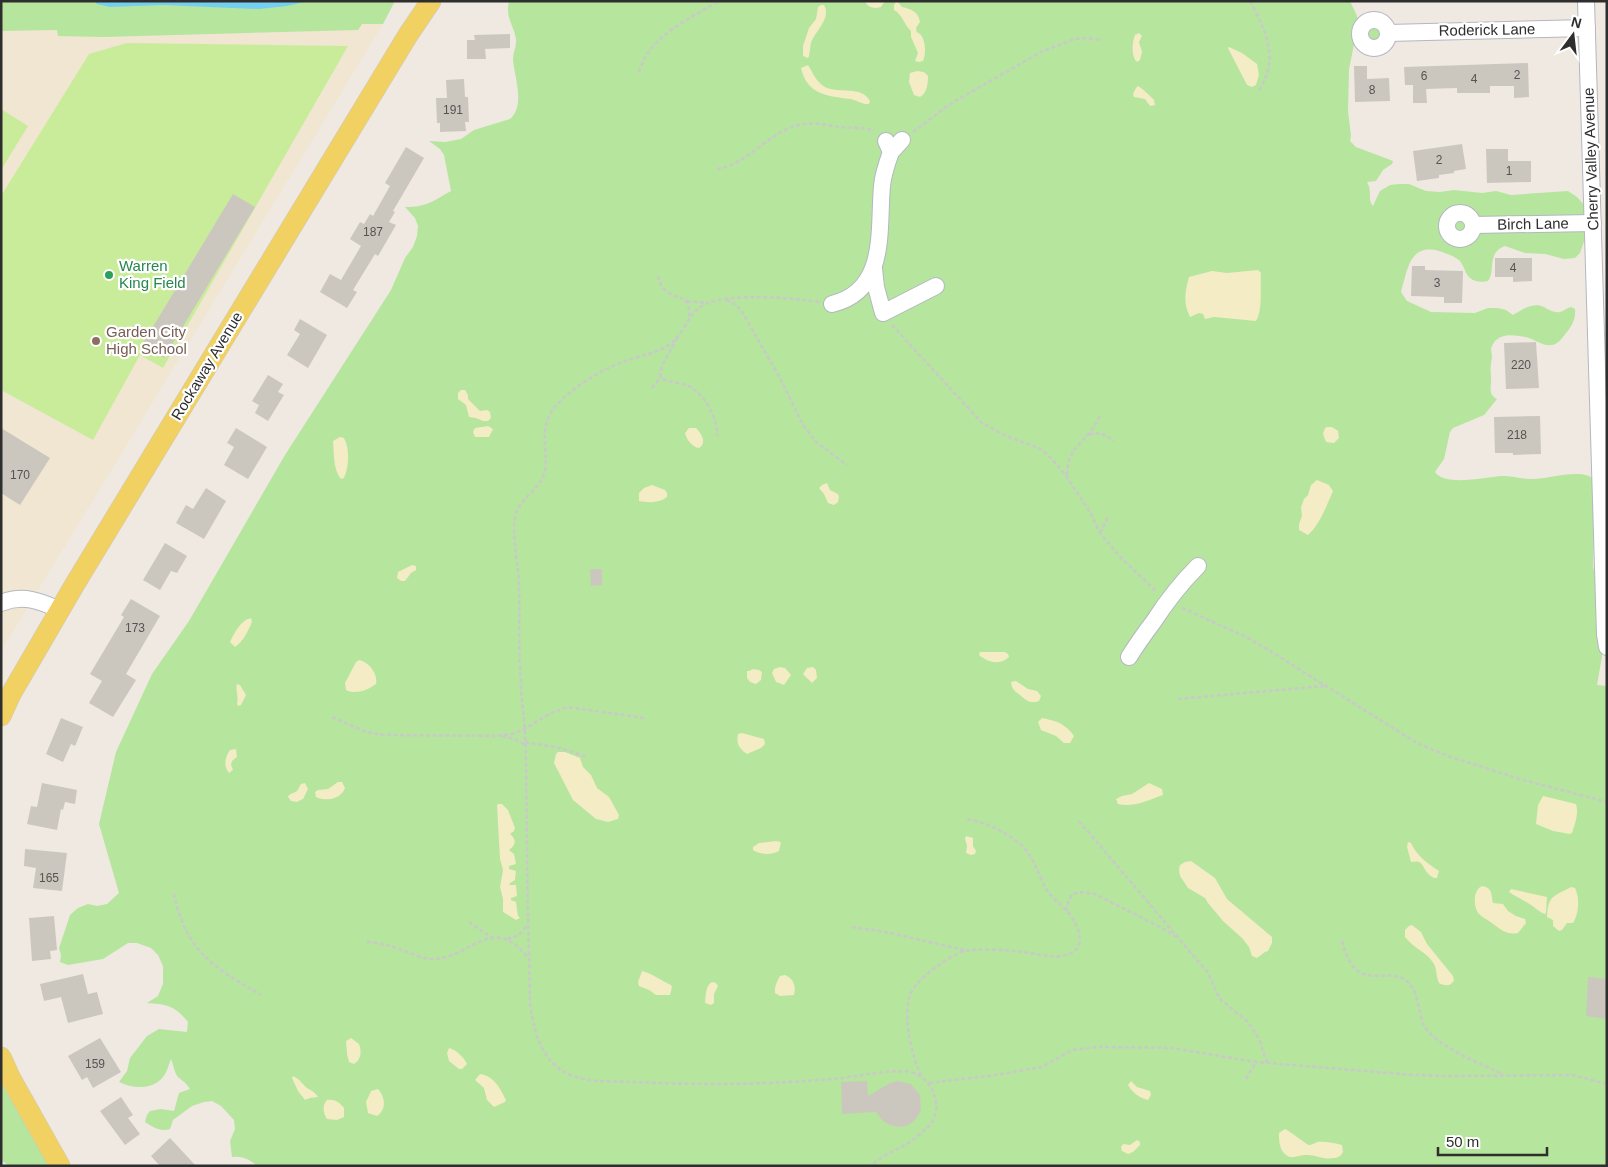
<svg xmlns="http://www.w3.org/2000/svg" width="1608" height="1167" font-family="Helvetica,sans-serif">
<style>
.education{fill:#f0e6d1}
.green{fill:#b6e59e}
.sand{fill:#f3ecc5}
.pitch{fill:#c9ec9a}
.water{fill:#75cff0}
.building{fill:#cbc7bf}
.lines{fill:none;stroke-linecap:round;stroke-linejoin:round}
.minor-casing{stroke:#b4b7c1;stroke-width:18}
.major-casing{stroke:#c9c9c9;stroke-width:21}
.path{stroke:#c9c9c9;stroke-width:2.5;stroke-dasharray:4 2.5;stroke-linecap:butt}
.minor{stroke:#fff;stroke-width:16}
.major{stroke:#f2d163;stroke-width:20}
.leisure-dot{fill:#2e9e5b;stroke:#fff;stroke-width:2}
.education-dot{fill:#8d6e63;stroke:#fff;stroke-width:2}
.labels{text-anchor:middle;stroke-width:4.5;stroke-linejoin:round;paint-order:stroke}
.number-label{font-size:12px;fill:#555452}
.street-label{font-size:15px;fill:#2e2e2e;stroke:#fff}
.leisure-label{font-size:15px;fill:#27864d;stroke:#fff;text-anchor:start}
.education-label{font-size:15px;fill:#785e54;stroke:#fff;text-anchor:start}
</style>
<rect width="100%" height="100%" fill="#efe9e1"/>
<polygon class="education" points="383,24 1,651 1,31"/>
<g class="green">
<polygon points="1,1 395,1 383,24 362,24 358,30 103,37 58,36 57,30 1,31"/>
<path d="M509 1H1350L1357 16 1358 25 1349 69 1348 111 1351 136 1350 141 1356 147 1393 161 1392 164 1383 170 1376 181 1367 182C1373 193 1367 198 1373 206L1380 191 1390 185 1399 184H1409L1426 191 1440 192 1454 190 1482 193 1496 191 1511 195 1568 191 1577 197 1585 206 1587 233 1580 253 1575 258 1564 259 1545 254 1525 253 1505 246C1486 253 1496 271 1488 281 1483 282 1477 282 1473 280 1465 276 1465 267 1460 261 1455 256 1445 253 1439 251 1417 245 1410 258 1405 277 1404 282 1402 287 1401 292L1407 301 1431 312 1475 313 1488 308H1498L1506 310 1513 315C1523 309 1533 302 1544 307 1549 310 1554 313 1560 312 1564 311 1567 308 1571 307L1575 309C1576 319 1572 326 1566 333 1562 338 1558 345 1551 345 1543 346 1537 341 1529 338 1518 335 1498 331 1492 346 1490 350 1492 353 1492 357 1491 364 1490 368 1491 376 1492 386 1487 394 1497 399L1484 415 1453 428 1450 432 1444 459 1435 472C1445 487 1486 477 1502 476 1512 476 1522 479 1533 479 1549 479 1583 467 1595 480L1593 566 1600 603 1602 656 1597 685 1607 686V1166H257C249 1159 243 1156 232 1157L230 1141 235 1129 234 1120 221 1106 212 1101 204 1102 192 1106 173 1120 170 1129C160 1132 153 1127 145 1122L147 1115 150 1111 161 1109 174 1111 179 1093 190 1089C186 1082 182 1081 177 1076 174 1071 173 1064 171 1059 169 1064 167 1072 163 1077 153 1090 133 1089 119 1082L127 1071 130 1058 147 1036 159 1029 187 1032 188 1022C175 1006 167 1004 147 1003L158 996 163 984V966L158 955 151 948 137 943H128L103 959 68 965 60 962 61 955 59 948 70 915 78 908 88 904 97 906 107 904 119 893 99 824 116 752 152 674 189 621 285 455 391 290 405 258 413 247 417 236 418 226 415 218 405 207C427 207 433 201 451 191L444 155 440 149 429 141 445 142 461 139 474 130 510 119C526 105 514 77 513 59 513 52 517 46 516 39 514 25 505 18 509 1Z"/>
<circle cx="1374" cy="34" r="12"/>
<polygon points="1,1078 50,1166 9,1166 1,1160"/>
</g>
<g class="sand">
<path d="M865 1H885L881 7C874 9 868 8 865 1Z"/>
<path d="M896 2H898L902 7C911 9 918 11 920 22L916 28C918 37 915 29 921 35 926 42 926 54 923 61L919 62 915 61 918 53 911 37V31C904 25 903 15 894 10V5Z"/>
<path d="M821 5H824C832 18 815 31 811 43 810 47 810 52 809 56L808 58 803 56V46L809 28 816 19 818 7Z"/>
<path d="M1139 33 1142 36 1139 42 1142 52 1140 60 1137 62C1131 57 1132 42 1135 35Z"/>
<polygon points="1229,47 1242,53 1257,64 1259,75 1256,85 1252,87 1247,85 1228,48"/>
<path d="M808 65C813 73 816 82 825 87 839 94 861 85 870 101L869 104C863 105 857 100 850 99 828 96 807 95 801 68Z"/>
<path d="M917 71 924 72 928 76C928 84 927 93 920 97L914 95 909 82 910 73Z"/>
<path d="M1138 86C1142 88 1150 96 1154 100L1155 105 1150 106 1145 99 1134 97 1133 94 1136 88Z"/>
<path d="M1258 270 1261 273C1260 286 1263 311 1256 321L1214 317 1205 319 1203 314 1199 313 1190 317C1183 303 1185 291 1189 277L1212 271 1227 273Z"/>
<polygon points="461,390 465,390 468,395 468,399 480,411 487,410 490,412 491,418 488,421 483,421 476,418 469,417 466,405 458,399 458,393"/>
<polygon points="488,426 493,429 489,437 475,437 473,432 475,428"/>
<polygon points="1327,427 1332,427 1338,431 1339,438 1334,443 1326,442 1323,434 1325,428"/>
<path d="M689 428H696C702 434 707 443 699 448 693 448 686 439 685 433Z"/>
<path d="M340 437 344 438C350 449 349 467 344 478L341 479C333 470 334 452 333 441Z"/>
<path d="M1317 480 1329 485 1333 491C1327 505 1319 526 1308 535L1299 530V524L1302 516 1301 507 1304 499 1308 495 1311 485Z"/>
<polygon points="827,483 830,490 838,494 839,497 838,502 834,505 828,503 824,494 819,488 822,485"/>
<path d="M652 485 665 490 667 493V497C660 503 647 503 639 501V493L644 488Z"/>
<polygon points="412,565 416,566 416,570 411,573 405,581 401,581 397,578 398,572"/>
<path d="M251 618 252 622C248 631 243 642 235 647L230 642C234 633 241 620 251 618Z"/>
<path d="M980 652H1005L1008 654 1009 657C1000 666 987 662 979 655Z"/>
<path d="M359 660C369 662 378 674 376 684 368 690 355 695 346 690L345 683 356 662Z"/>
<polygon points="780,667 785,668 791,675 784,685 776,682 772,673 774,669"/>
<polygon points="813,667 816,670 817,678 812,683 803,674 807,668"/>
<polygon points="753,669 759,670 762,672 761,680 756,684 750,682 747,678 747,671 749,671"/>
<path d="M1016 681 1028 689 1037 691 1041 696 1039 701C1030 704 1027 701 1020 695 1015 691 1012 690 1011 682Z"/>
<path d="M237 684 240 685 246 695 241 705 238 706 237 704C239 697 235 689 237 684Z"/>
<path d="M1042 718C1056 721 1065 723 1074 736L1070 743H1064L1056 736 1041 730 1038 722Z"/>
<path d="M742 733 764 739 765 744 761 748 747 754C739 749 736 743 738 734Z"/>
<path d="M236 749 237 757 232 761 231 765 233 770 229 773C223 766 225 757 230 750Z"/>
<polygon points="558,752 565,752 580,758 583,767 591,775 597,788 609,797 619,815 618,819 608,822 596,819 573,800 554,763 556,754"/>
<path d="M338 782H342L345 788C341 799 326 802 316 797L315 792 318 790 328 789Z"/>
<polygon points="305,783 308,789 303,799 297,802 291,801 288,797 289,795 297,791 301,784"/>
<path d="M1149 783 1162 789 1163 795C1149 800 1133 808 1118 804L1116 799 1122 796 1132 794Z"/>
<path d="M1543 796 1576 804C1579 813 1575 824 1572 833L1570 834 1553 831 1536 824 1538 805Z"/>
<path d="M498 804H502L508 810 515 828 514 831 510 834C517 840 516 845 509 850L514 854 516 864 509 866V869L516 871 515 880 509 884 510 885H516L517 896 511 898V900L516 902 518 916 520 918 516 920 503 912V899L500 887 503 870 500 859 497 805Z"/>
<polygon points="966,836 973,838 973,846 976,851 975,854 971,855 966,853 967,846 965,839"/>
<path d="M776 841 781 842 779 851C771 855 761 855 753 850V847L759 843Z"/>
<path d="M1408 842 1411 843C1416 855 1428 864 1439 871L1437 878H1434C1424 873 1424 864 1419 862 1417 861 1414 862 1411 862L1407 847Z"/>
<polygon points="1191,861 1215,878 1227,899 1272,937 1272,943 1268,951 1265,952 1257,958 1252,956 1249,947 1242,938 1223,921 1208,903 1205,898 1188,888 1180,876 1179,870 1180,865 1185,862"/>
<path d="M1482 886C1493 888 1491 894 1493 903L1503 904 1508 911 1516 916 1525 919 1526 923 1518 933C1506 936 1498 927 1489 921 1486 919 1482 917 1479 914 1473 906 1473 890 1482 886Z"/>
<path d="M1571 887 1575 888C1580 898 1579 914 1573 923H1567L1562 930 1559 931 1553 926V920L1547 917C1548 895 1553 897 1571 887Z"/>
<path d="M1511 889 1547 897 1546 913 1545 914C1539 912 1536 908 1531 905 1524 900 1516 897 1509 892Z"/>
<path d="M1412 925 1421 932 1427 944 1453 976 1454 980C1451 987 1445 986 1439 983 1436 977 1437 970 1434 964 1427 952 1413 948 1405 937V930L1409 926Z"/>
<path d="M642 971C651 973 662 981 671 985L672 987 670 995H656L649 990 639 986 638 982Z"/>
<path d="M785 975C794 979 796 986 794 995L780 996 775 993C774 988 777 981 780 976Z"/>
<path d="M712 982 716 983 718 986 714 994V1003L711 1005 705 1003C706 996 705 986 712 982Z"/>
<path d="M351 1038 359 1044C362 1051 361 1060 354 1064L349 1062 347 1054 346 1041Z"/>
<path d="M449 1048C456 1050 464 1057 467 1064L462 1069H459L449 1061 447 1053Z"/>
<path d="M480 1074C494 1076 500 1088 506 1100L505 1102 494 1107 487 1100 484 1088 475 1080Z"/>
<path d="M293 1076C300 1079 302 1084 307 1088 312 1091 315 1092 318 1097L310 1098 305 1100 298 1091 292 1078Z"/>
<path d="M1131 1081 1137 1087 1150 1091 1151 1095 1148 1100C1139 1098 1132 1092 1128 1085Z"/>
<path d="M378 1089C385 1097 387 1109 377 1116L368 1113 366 1102 371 1091Z"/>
<path d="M327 1100C335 1099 339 1102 344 1108V1117L337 1120 327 1119C323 1113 322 1105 327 1100Z"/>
<path d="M1285 1129C1291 1132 1306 1144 1309 1145 1311 1145 1315 1143 1317 1142 1325 1141 1334 1143 1342 1145L1343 1152C1341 1156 1338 1158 1333 1158 1324 1160 1314 1154 1305 1155 1299 1155 1292 1160 1286 1155 1279 1149 1279 1141 1279 1133Z"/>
<polygon points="1137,1140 1140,1142 1140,1145 1133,1152 1128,1154 1122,1151 1121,1147 1123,1144 1130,1145"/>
</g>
<g class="pitch">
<polygon points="127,43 348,46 163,368 140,355 93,440 1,390 1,196 89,54"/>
<polygon points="1,109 28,126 1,170"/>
</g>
<polygon class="water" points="94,1 308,1 287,6 259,9 163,5 110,7 97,4"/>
<g class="building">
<polygon points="510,34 510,48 485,49 486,59 467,59 467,40 475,40 474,35"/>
<polygon points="1528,63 1529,97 1514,98 1514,86 1490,86 1490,93 1457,93 1457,88 1426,89 1427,103 1413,103 1413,85 1405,85 1404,67"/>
<polygon points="1354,66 1367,66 1367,79 1389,78 1390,101 1355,102"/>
<polygon points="464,79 465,97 468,97 469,122 465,122 466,131 440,132 440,123 437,123 436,98 447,98 446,80"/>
<polygon points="1462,144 1466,169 1454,171 1454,173 1439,175 1439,178 1417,181 1413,151"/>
<polygon points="406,147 424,158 393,211 395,212 389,222 396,225 378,256 375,254 353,290 357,292 347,308 320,292 330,274 341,280 361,246 350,239 360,222 364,224 370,214 373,216 390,186 385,183"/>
<polygon points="1486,149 1508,149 1508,161 1531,161 1531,182 1487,183"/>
<polygon points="233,194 255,207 164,358 142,345"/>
<polygon points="1495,258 1532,258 1532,281 1513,282 1513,277 1495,277"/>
<polygon points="1412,266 1425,266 1425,270 1463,271 1462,303 1444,303 1444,297 1411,296"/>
<polygon points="300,319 327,335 308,368 287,355 300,334 294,330"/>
<polygon points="1536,342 1539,388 1506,389 1504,343"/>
<polygon points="268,375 283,384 278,392 284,395 268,421 255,413 259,405 252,401"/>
<polygon points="1540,416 1541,454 1513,455 1513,453 1495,453 1494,417"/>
<polygon points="1,428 50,458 20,505 1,493"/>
<polygon points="236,428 267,447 248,479 224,465 234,447 227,443"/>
<polygon points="206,488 226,501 204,539 176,523 186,505 193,509"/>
<polygon points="165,543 187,556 177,573 171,571 160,590 143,580"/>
<polygon points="590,569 602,569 602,585 591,586"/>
<polygon points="131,599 160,616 126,674 136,680 113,717 89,703 102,681 90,674 124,617 121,615"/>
<polygon points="61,718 83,727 75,746 71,744 63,762 46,754"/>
<polygon points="42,783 77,790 75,804 65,802 63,810 61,809 57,830 27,824 31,806 37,807"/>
<polygon points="25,849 67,853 62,891 33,888 36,868 24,866"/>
<polygon points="54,916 57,950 50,951 51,959 32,961 29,918"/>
<polygon points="83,974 88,994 97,992 103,1014 68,1023 61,997 44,1001 40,984"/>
<polygon points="1588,977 1607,979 1607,1019 1586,1016"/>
<polygon points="100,1038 121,1072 93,1088 87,1077 82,1080 68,1056"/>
<polygon points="867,1081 868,1096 890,1083 897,1081 911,1084 920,1095 921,1110 918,1116 913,1122 906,1126 898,1127 890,1125 883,1121 876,1112 842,1114 841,1082"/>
<polygon points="121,1097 133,1115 128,1118 140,1134 125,1145 100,1111"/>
<polygon points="170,1138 196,1166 160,1166 151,1156"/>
</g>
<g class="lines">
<g class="minor-casing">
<g id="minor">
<path d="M1586 1C1594 212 1597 423 1605 634L1607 647"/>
<circle cx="1374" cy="34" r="14"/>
<polyline points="1388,33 1587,28"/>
<polyline points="886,141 891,152 902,140"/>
<circle cx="1460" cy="226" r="13"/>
<polyline points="1473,225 1593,223"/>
<polyline points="874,269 876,287 883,313 936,286"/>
<path d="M832 304C888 291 878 229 882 186 883 174 887 163 891 152"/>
<path d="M1 603C23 594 40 601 60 610"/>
<path d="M1129 657C1137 644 1145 633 1154 621 1167 601 1181 583 1198 566"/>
</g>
</g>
<g class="major-casing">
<g id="major">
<polyline points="1,716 11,694 75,584 408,35 431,1"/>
<polyline points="1,1057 11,1079 60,1166"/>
</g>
</g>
<g class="path">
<path d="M1250 1C1266 32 1280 58 1259 90"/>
<path d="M639 72C650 35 688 20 719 1"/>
<polyline points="913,132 950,104 1041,52 1074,39 1085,38 1102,40"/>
<path d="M717 169C752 163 771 127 805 124 817 122 829 126 840 127 851 129 865 126 874 131"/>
<path d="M658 276C659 281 661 287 665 290 678 302 691 292 689 318"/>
<polyline points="726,300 732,302 741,310 780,378 803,425 816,442 847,465"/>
<polyline points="687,301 708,303"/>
<path d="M819 302C793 298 723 292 702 306 687 316 683 335 670 344 656 354 638 356 623 362 600 370 570 389 555 407 538 428 548 445 545 469 543 490 518 497 515 518 512 539 518 561 519 582 520 615 518 649 521 683 521 695 523 707 524 719 527 758 526 798 527 838 527 893 529 948 530 1003 534 1032 541 1062 570 1075 589 1083 613 1081 633 1082 702 1085 773 1085 841 1078 863 1076 887 1069 909 1072 931 1075 943 1104 932 1122 931 1125 927 1128 924 1130 920 1134 915 1139 910 1142 897 1150 882 1155 871 1166"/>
<polyline points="892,325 982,423 1006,436 1041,449 1052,459 1066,476 1090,512 1100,533 1120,557 1156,591"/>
<path d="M677 338 662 366 660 374 663 379C671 382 679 383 686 385 704 392 718 418 717 436"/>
<polyline points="652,388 661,377"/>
<path d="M1089 435C1100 431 1105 435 1114 441"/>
<path d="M1067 475C1068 453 1075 450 1088 434 1094 428 1097 421 1101 414"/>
<polyline points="1100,533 1108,517"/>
<polyline points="1182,608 1244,636 1267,649 1417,743 1448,756 1523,780 1607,802"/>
<polyline points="1178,699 1324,686"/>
<path d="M332 717 366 732 383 735 495 736C502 735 509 735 515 733 534 726 547 712 568 707L644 718"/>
<path d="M502 736C511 738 518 739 524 745"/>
<polyline points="525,742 560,748 587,757"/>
<polyline points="1079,821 1208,973 1220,999 1249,1023 1259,1039 1267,1063"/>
<path d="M174 894C186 952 214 967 261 995"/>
<polyline points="1067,911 1067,905 1072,894 1082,892 1095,894 1162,928 1176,937"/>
<polyline points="469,922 483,932 493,938"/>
<polyline points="852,927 886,932 964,950"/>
<path d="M507 939C517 937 522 934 527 924"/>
<path d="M1342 941C1344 948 1346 956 1350 962 1365 988 1392 966 1409 983 1420 995 1417 1013 1425 1027 1435 1045 1484 1066 1503 1074"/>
<path d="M367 942C382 943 394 947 408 952 416 955 426 960 434 959 471 958 493 912 528 958"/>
<path d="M921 1076C912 1056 902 1016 910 995 916 982 928 973 939 965 947 960 956 953 965 951 978 948 1009 950 1022 952 1037 953 1061 962 1074 951 1087 942 1075 920 1067 911 1061 904 1054 900 1048 892 1038 876 1035 857 1020 844 1005 831 984 821 965 819"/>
<polyline points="1246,1079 1256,1062"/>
<polyline points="929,1083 995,1075 1042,1067 1072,1050 1098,1047 1172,1048 1256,1062 1414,1075 1448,1076 1572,1075 1607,1084"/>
</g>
<use href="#minor" class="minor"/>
<use href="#major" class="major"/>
</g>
<circle class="leisure-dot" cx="109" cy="275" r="5"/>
<circle class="education-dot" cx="96" cy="341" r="5"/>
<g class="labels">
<g class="number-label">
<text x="1517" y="79">2</text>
<text x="1424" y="80">6</text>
<text x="1474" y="83">4</text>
<text x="1372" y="94">8</text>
<text x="453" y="114">191</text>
<text x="1439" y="164">2</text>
<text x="1509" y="175">1</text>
<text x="373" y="236">187</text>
<text x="1513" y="272">4</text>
<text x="1437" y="287">3</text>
<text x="1521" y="369">220</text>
<text x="1517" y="439">218</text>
<text x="20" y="479">170</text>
<text x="135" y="632">173</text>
<text x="49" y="882">165</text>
<text x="95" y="1068">159</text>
</g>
<g class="street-label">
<text transform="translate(1487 30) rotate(-1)" y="5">Roderick Lane</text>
<text transform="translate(1591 159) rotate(-92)" y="5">Cherry Valley Avenue</text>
<text transform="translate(1533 224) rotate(-1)" y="5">Birch Lane</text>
<text transform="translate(207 366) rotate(-59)" y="5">Rockaway Avenue</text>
</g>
<g class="leisure-label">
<text x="119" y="271">Warren<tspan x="119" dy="17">King Field</tspan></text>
</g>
<g class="education-label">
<text x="106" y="337">Garden City<tspan x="106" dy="17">High School</tspan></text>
</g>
</g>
<rect width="1608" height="1167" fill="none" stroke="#2e2e2e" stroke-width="5"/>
<g transform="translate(1573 35) rotate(15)" stroke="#ffffff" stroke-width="4" paint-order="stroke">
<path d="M0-4L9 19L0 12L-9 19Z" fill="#2e2e2e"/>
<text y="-8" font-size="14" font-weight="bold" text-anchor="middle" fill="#2e2e2e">N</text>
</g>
<path d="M1438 1147v8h109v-8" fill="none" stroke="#2e2e2e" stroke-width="2.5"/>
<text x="1446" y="1147" font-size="15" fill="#2e2e2e" stroke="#ffffff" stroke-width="4" paint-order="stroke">50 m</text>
</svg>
